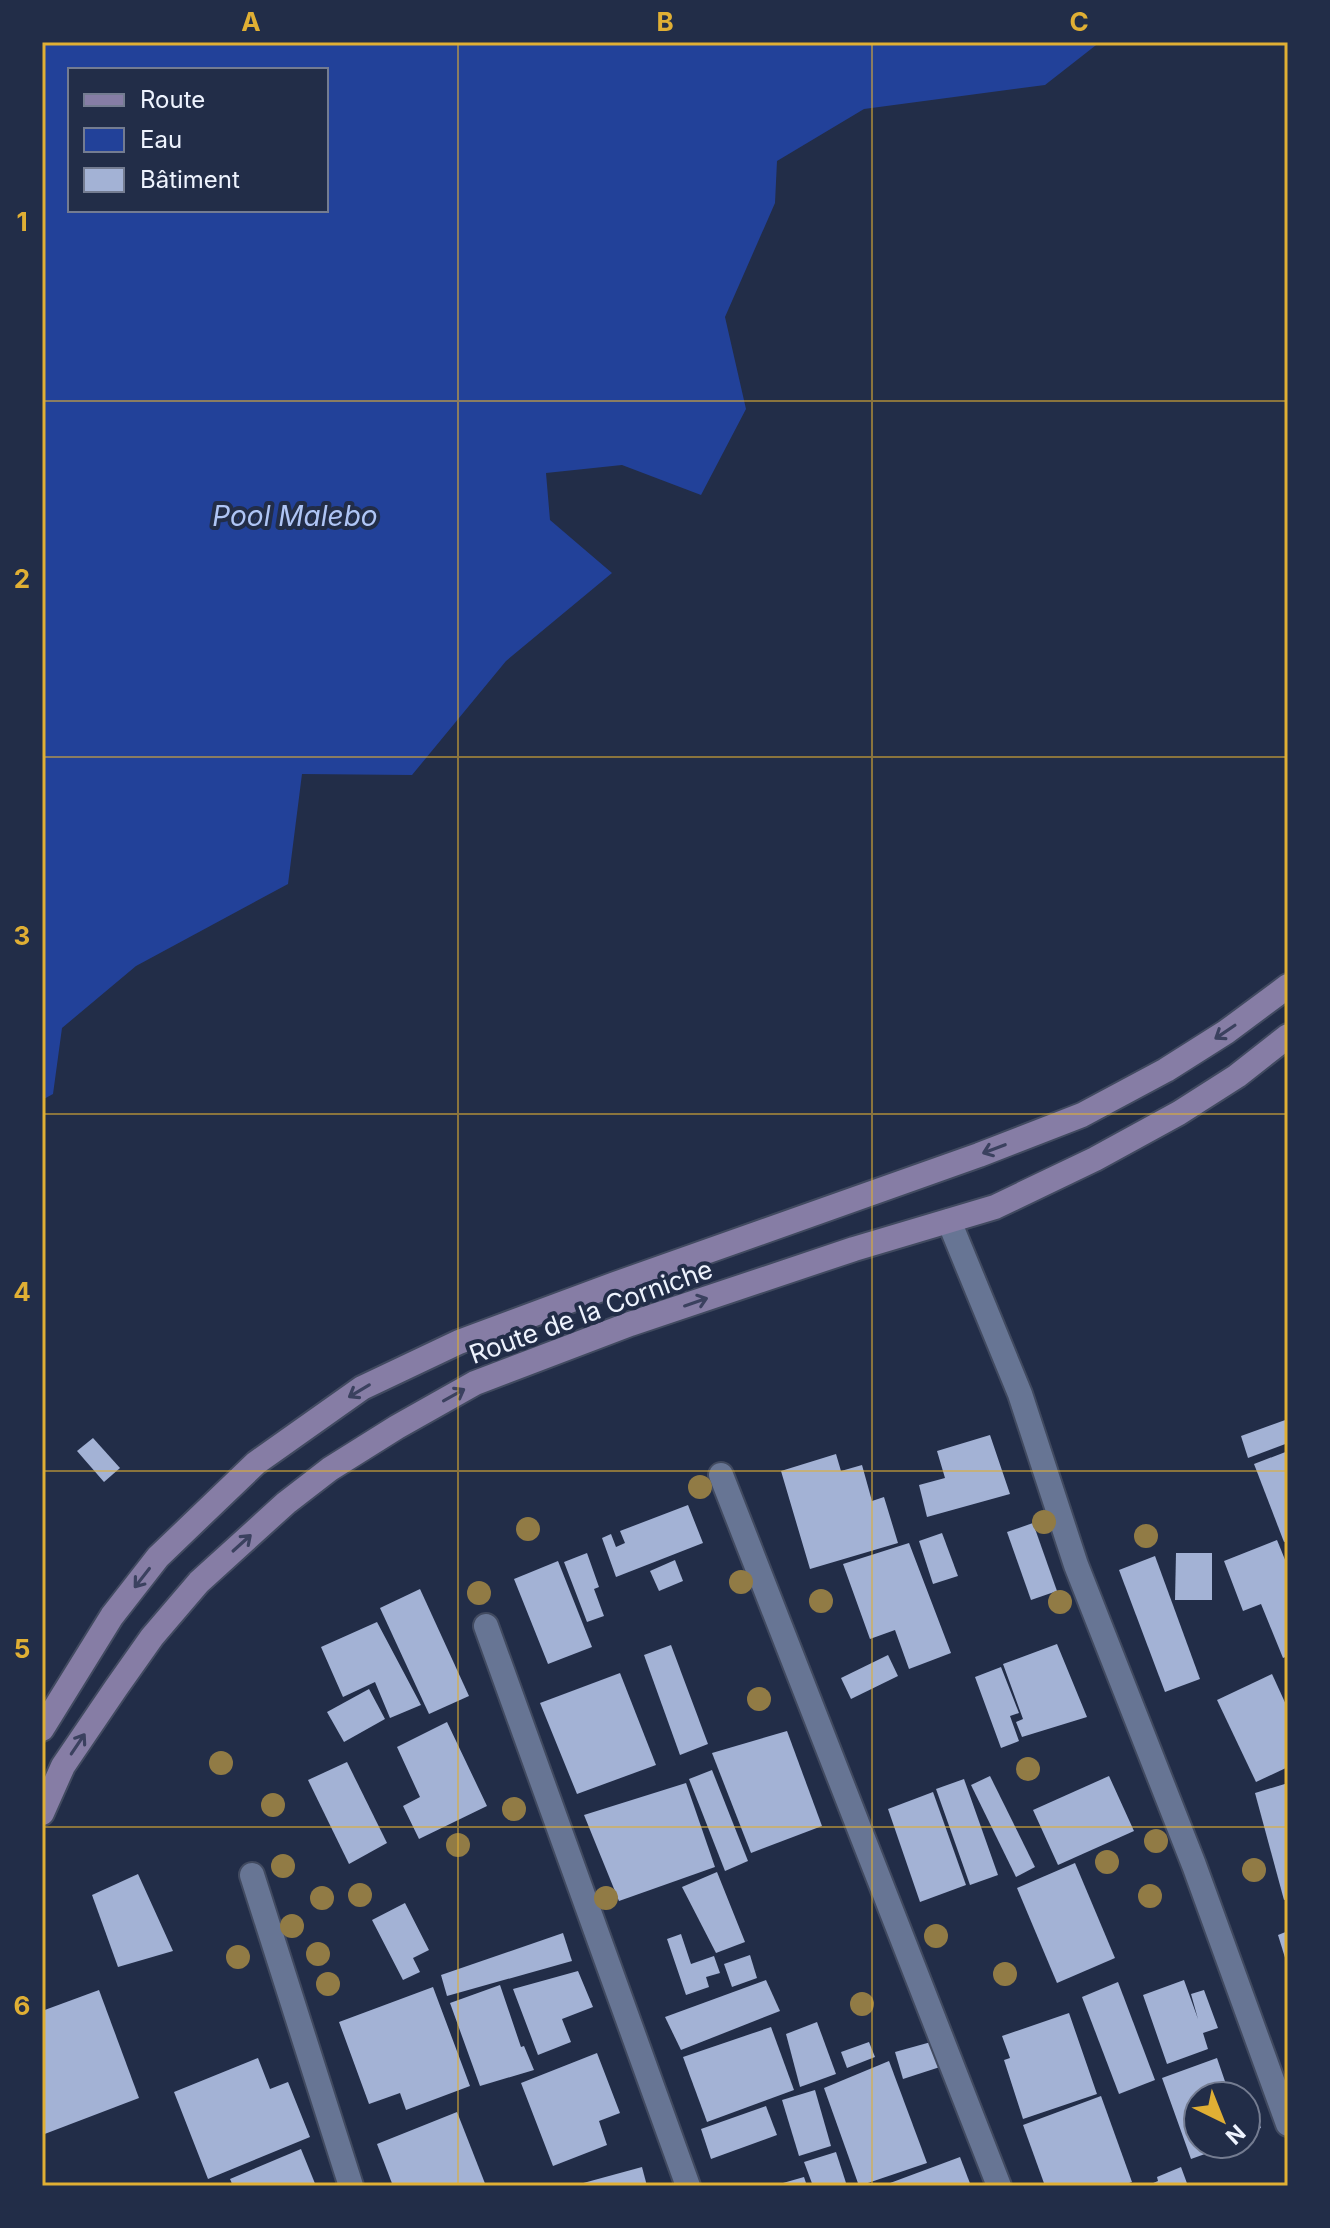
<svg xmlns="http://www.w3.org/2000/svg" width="1330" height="2228" font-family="Inter,sans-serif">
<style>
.water{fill:#224199;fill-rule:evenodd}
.building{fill:#a3b2d5}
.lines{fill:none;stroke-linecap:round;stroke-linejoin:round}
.street-casing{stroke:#414a60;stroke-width:28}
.secondary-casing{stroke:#414a60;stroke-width:28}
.street{stroke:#677594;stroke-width:24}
.secondary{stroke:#867da5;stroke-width:24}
.tree{fill:#917b45}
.oneway{stroke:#3b415f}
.grid{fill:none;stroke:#e0af34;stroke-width:2;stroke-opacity:0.55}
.labels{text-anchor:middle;stroke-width:8;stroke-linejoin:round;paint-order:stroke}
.street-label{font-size:26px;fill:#eef3fe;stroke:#222d48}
.water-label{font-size:28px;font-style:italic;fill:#afc5f5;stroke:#222d48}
.neatline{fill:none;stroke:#e0af34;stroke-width:3}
.grid-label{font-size:26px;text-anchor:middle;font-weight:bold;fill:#e0af34}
</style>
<rect width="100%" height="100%" fill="#222d48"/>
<path class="water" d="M42 42H1100L1045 85 864 109 777 161 775 203 725 317 746 409 701 495 622 465 546 473 550 520 612 573 506 661 412 775 302 774 288 884 136 966 62 1028 53 1094 42 1100ZM70 70H326V210H70Z"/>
<g class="building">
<polygon points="1288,1419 1288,1443 1248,1458 1241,1436"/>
<polygon points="990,1435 1010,1494 927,1517 919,1485 945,1478 937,1451"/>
<polygon points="93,1438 120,1468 104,1482 77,1451"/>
<polygon points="1288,1451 1288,1541 1284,1542 1254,1464"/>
<polygon points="836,1454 841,1471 862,1465 872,1501 884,1497 898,1543 810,1569 781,1471"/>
<polygon points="688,1505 703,1543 616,1577 602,1538 611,1534 616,1547 625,1543 620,1531"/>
<polygon points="1033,1523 1057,1591 1031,1600 1007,1532"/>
<polygon points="942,1533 958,1576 933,1584 919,1541"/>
<polygon points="1277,1540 1288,1567 1288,1656 1283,1658 1261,1604 1243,1611 1224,1561"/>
<polygon points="909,1543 951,1653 909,1669 895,1630 870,1639 843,1564"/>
<polygon points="587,1553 599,1587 594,1589 604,1616 587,1622 564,1562"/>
<polygon points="1176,1553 1212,1553 1212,1600 1175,1600"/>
<polygon points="1155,1556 1200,1679 1165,1692 1119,1570"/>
<polygon points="675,1560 683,1581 659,1591 650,1571"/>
<polygon points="558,1561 592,1647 548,1664 514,1579"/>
<polygon points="420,1589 469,1696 429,1714 380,1608"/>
<polygon points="377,1622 421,1705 390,1718 375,1682 343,1697 321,1647"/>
<polygon points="1057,1644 1087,1717 1022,1737 1016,1722 1023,1719 1003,1664"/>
<polygon points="671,1645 708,1744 680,1755 644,1655"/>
<polygon points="888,1655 898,1676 851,1699 841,1678"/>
<polygon points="1001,1667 1019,1713 1010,1716 1019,1741 1001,1748 975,1677"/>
<polygon points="620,1673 656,1765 577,1794 540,1703"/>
<polygon points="1272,1674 1288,1709 1288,1767 1256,1782 1217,1700"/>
<polygon points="369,1689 385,1719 344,1742 327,1712"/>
<polygon points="447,1722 487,1806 419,1839 403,1806 420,1797 397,1747"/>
<polygon points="787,1731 822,1826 751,1853 712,1753"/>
<polygon points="347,1762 387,1843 349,1864 308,1780"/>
<polygon points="712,1770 748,1861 725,1871 689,1779"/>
<polygon points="990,1776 1035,1867 1016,1877 971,1785"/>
<polygon points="1109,1776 1134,1831 1058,1865 1033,1810"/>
<polygon points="964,1779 998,1875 970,1885 936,1789"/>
<polygon points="686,1783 715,1867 619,1901 584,1815"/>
<polygon points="1288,1783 1288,1899 1284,1900 1255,1793"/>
<polygon points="933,1792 966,1885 920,1902 888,1809"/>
<polygon points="1075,1863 1115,1958 1057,1983 1017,1888"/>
<polygon points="717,1872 745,1942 716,1953 682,1887"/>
<polygon points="138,1874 173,1951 118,1967 92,1895"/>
<polygon points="405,1903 429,1950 413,1958 420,1972 403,1980 372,1920"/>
<polygon points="1288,1931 1288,1964 1287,1964 1278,1935"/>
<polygon points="563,1933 572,1961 447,1996 441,1975"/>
<polygon points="681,1934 691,1964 714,1956 720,1973 706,1977 709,1987 686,1995 667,1939"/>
<polygon points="750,1955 757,1978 732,1987 724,1964"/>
<polygon points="578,1971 593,2007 562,2019 571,2042 538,2055 513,1989"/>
<polygon points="766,1980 780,2011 681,2050 665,2017"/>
<polygon points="1184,1980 1198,2019 1191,1994 1204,1990 1218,2028 1203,2033 1208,2049 1167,2064 1143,1995"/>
<polygon points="1118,1982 1155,2080 1119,2094 1082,1997"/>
<polygon points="500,1985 521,2047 524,2046 534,2070 480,2086 450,2003"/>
<polygon points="433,1987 470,2086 406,2110 400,2093 369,2104 339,2022"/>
<polygon points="99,1990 139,2098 42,2135 42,2011"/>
<polygon points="1069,2013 1097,2094 1023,2119 1004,2060 1010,2058 1002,2036"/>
<polygon points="817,2022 836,2074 800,2087 786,2034"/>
<polygon points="771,2027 794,2090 707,2122 683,2057"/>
<polygon points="869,2042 875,2057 847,2068 841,2052"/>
<polygon points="931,2042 940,2067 903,2079 895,2052"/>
<polygon points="597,2053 620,2113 599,2121 607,2145 553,2166 521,2083"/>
<polygon points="258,2058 270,2089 288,2082 310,2137 208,2179 174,2092"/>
<polygon points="1217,2058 1230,2096 1198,2096 1198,2144 1233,2144 1191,2159 1162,2078"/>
<polygon points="889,2061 927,2163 859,2186 824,2088"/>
<polygon points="815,2090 831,2146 799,2156 782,2100"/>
<polygon points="1101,2096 1132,2182 1121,2186 1045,2186 1023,2125"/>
<polygon points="766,2106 777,2135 711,2159 701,2129"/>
<polygon points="1254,2107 1261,2128 1246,2133 1246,2109"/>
<polygon points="457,2112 486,2186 393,2186 377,2144"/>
<polygon points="301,2149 316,2186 233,2186 230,2179"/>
<polygon points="836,2152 847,2186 813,2186 804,2162"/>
<polygon points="960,2157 971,2186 882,2186"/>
<polygon points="642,2167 647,2186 576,2186 576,2185"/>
<polygon points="1181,2167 1188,2186 1146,2186 1158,2181 1157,2177"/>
<polygon points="804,2177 807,2186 776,2186 776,2185"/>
</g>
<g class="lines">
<g class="street-casing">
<g id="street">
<polyline points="949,1221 1020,1394 1076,1565 1194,1865 1288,2124"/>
<polyline points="721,1475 999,2186"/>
<polyline points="486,1626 688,2186"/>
<polyline points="252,1875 351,2186"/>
</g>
</g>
<g class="secondary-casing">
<g id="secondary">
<polyline points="42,1729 112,1616 158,1557 256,1463 362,1388 459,1342 615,1284 979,1155 1082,1115 1166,1070 1226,1032 1288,986"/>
<polyline points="42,1813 63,1766 116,1688 152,1637 199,1582 286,1503 330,1469 397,1427 475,1383 630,1324 854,1249 995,1207 1095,1159 1179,1113 1237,1076 1288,1036"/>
</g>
</g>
<use href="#street" class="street"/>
<use href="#secondary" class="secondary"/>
</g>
<g class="tree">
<circle cx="700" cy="1487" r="12"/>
<circle cx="1044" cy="1522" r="12"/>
<circle cx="528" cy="1529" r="12"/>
<circle cx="1146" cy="1536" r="12"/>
<circle cx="741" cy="1582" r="12"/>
<circle cx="479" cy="1593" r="12"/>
<circle cx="821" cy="1601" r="12"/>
<circle cx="1060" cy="1602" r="12"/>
<circle cx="759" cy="1699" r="12"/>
<circle cx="221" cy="1763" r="12"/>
<circle cx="1028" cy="1769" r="12"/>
<circle cx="273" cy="1805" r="12"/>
<circle cx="514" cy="1809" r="12"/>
<circle cx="1156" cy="1841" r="12"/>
<circle cx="458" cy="1845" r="12"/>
<circle cx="1107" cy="1862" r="12"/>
<circle cx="283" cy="1866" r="12"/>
<circle cx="1254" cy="1870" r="12"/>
<circle cx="360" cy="1895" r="12"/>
<circle cx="1150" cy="1896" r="12"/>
<circle cx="322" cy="1898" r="12"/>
<circle cx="606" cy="1898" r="12"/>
<circle cx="292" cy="1926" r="12"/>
<circle cx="936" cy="1936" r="12"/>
<circle cx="318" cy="1954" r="12"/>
<circle cx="238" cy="1957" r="12"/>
<circle cx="1005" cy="1974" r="12"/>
<circle cx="328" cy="1984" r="12"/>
<circle cx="862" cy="2004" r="12"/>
</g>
<defs><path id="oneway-shaft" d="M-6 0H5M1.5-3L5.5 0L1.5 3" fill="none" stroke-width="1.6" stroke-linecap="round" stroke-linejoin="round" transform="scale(2)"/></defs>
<g class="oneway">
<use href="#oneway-shaft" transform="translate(1225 1032) rotate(146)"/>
<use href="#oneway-shaft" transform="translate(994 1149) rotate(159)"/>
<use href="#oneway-shaft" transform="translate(696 1302) rotate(-19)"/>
<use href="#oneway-shaft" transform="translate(359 1391) rotate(149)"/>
<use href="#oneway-shaft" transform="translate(454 1395) rotate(-29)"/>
<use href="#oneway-shaft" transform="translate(242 1543) rotate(-42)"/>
<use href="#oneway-shaft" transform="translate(142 1578) rotate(128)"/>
<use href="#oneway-shaft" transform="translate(78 1744) rotate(-56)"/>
</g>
<path class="grid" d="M458 42V2186M872 42V2186M42 401H1288M42 757H1288M42 1114H1288M42 1471H1288M42 1827H1288"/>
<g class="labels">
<g class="street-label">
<text transform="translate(591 1312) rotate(-20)" y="9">Route de la Corniche</text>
</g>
<g class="water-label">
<text x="295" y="526">Pool Malebo</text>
</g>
</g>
<rect width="1330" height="2228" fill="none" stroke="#222d48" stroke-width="88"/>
<rect x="68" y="68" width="260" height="144" fill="#222d48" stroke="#747c91" stroke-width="2"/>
<rect x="84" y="94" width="40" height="12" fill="#867da5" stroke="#747c91" stroke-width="2"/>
<text x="140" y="108" font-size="24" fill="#eef3fe">Route</text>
<rect x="84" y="128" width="40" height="24" fill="#224199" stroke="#747c91" stroke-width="2"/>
<text x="140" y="148" font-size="24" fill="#eef3fe">Eau</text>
<rect x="84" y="168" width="40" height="24" fill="#a3b2d5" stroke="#747c91" stroke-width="2"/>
<text x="140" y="188" font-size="24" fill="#eef3fe">Bâtiment</text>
<g transform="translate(1222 2120) rotate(137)"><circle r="38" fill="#222d48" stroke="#747c91" stroke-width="2"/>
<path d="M0-6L14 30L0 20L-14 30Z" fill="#e0af34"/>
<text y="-12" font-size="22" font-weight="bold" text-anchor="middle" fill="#eef3fe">N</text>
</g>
<rect x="44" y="44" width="1242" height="2140" class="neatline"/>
<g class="grid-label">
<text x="251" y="31">A</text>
<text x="665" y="31">B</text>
<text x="1079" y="31">C</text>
<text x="22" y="231">1</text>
<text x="22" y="588">2</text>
<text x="22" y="945">3</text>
<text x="22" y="1301">4</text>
<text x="22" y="1658">5</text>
<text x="22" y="2015">6</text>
</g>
</svg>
